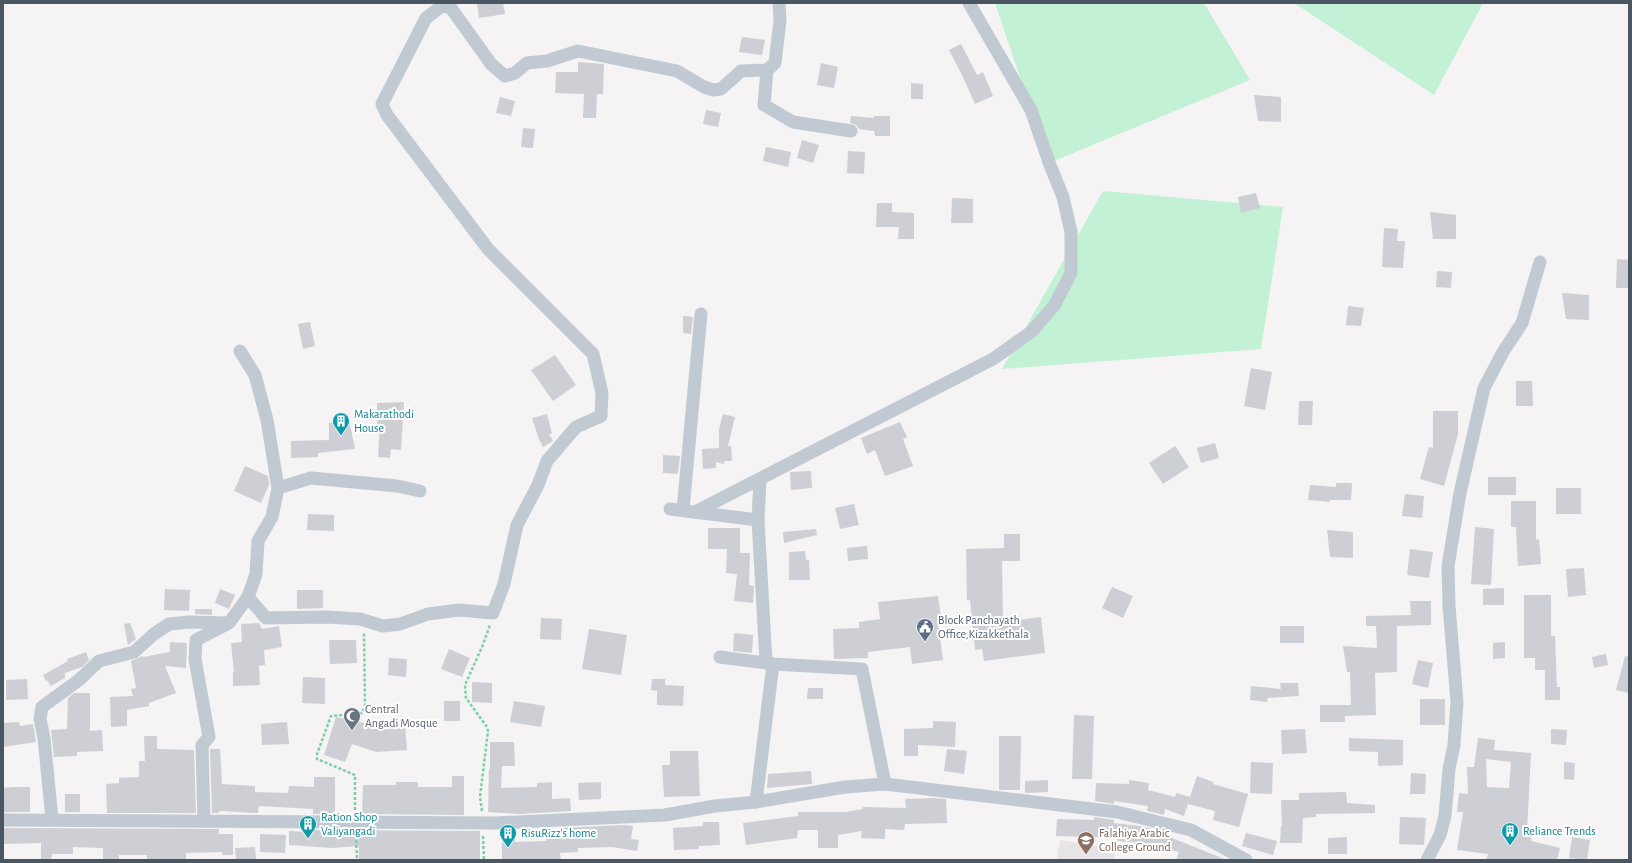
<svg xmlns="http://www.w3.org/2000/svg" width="1632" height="863" font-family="'Alegreya Sans',sans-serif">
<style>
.education{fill:#e6e4e5}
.green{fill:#c3f1d5}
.building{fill:#cdcfd5;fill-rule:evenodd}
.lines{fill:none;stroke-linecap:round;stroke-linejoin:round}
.path{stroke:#7ad0a6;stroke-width:2.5;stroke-dasharray:3 2;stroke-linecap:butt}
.street{stroke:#c1cad2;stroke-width:13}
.labels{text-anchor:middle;stroke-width:4;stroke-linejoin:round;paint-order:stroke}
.culture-label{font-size:12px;fill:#0d838f;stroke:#fff;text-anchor:start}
.service-label{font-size:12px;fill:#4e5e75;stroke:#fff;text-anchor:start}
.worship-label{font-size:12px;fill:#5b616d;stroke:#fff;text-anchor:start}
.education-label{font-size:12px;fill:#785e54;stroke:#fff;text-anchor:start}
</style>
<rect width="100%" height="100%" fill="#f5f3f3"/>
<polygon class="education" points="1060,840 1116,849 1114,860 1057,860"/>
<g class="green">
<polygon points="995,3 1204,3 1250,80 1049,163"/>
<polygon points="1294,3 1483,3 1434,95"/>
<polygon points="1103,191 1283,207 1261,349 1002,369"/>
</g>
<g class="building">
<polygon points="477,3 503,3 505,14 479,18"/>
<polygon points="742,37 765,40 762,55 739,52"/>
<polygon points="961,44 977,75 983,72 993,96 975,104 963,77 949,50"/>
<polygon points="578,62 604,64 603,94 597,94 596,118 583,118 584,94 555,93 556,72 578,72"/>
<polygon points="821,63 838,67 834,88 817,85"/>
<polygon points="911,83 923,84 923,99 911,99"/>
<polygon points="1254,95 1281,97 1281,122 1258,121"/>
<polygon points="500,97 515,101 511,116 496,113"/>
<polygon points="706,110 721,113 718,127 703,124"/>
<polygon points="851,116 874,118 874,116 890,116 890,136 875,136 874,131 859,129 856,125 850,123"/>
<polygon points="523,128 535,129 533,148 521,147"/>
<polygon points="802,140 819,145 813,163 797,158"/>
<polygon points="766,147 791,152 788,167 763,161"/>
<polygon points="848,151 865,152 864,174 847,173"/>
<polygon points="1256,193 1260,208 1241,213 1238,197"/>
<polygon points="952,198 973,199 973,223 951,223"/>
<polygon points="877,203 892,203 892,212 914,213 914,239 898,239 899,227 876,227"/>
<polygon points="1430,212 1456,215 1456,239 1433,239"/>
<polygon points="1384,228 1398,229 1397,241 1405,241 1403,268 1382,267"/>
<polygon points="1617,259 1629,260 1629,288 1616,288"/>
<polygon points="1437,271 1452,272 1451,288 1436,287"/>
<polygon points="1562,293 1589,295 1589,320 1566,319"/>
<polygon points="1348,306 1364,308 1361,326 1346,325"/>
<polygon points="683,316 693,317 691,334 683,333"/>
<polygon points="310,322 315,346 303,349 298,324"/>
<polygon points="555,355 576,385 553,401 531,370"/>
<polygon points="1251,368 1272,372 1265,410 1244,406"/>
<polygon points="1516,381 1532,381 1533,406 1516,406"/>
<polygon points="1299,401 1313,401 1312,425 1298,425"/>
<polygon points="404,402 401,450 391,449 390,458 378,457 380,424 377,424 377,403"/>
<polygon points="1433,411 1458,411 1458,434 1444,486 1420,479 1429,447 1433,448"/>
<polygon points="547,414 552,434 549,434 553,441 543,447 539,439 532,418"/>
<polygon points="723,414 735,417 728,446 731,446 732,461 724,461 724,464 716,462 716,468 703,469 702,449 719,448 719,429"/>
<polygon points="349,420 355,449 318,453 318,457 291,458 291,441 329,440 329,423"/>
<polygon points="900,422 907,437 903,439 913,466 885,476 875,450 867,454 861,438"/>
<polygon points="1215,443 1219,458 1201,463 1197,448"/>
<polygon points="1175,446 1189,467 1163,484 1149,463"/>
<polygon points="663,455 680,456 678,474 663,473"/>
<polygon points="245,466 268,476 269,485 261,503 234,491"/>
<polygon points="811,471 812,488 791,490 790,472"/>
<rect x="1488" y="477" width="28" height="18"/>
<polygon points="1336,483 1352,483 1351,500 1330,500 1330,502 1308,500 1310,485 1336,487"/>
<rect x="1556" y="488" width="25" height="26"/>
<polygon points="1405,494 1424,496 1422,518 1402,516"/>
<polygon points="1511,501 1536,501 1536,540 1539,539 1541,564 1518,566 1516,527 1511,527"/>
<polygon points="854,504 859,525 840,529 835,508"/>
<polygon points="308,514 334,515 334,531 307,530"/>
<polygon points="1475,527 1494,529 1491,585 1471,584"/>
<polygon points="708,528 740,528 740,553 750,553 749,585 754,586 753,603 734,601 737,574 726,573 727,549 708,549"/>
<polygon points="816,529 817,535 784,543 783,532"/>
<polygon points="1327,530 1353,532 1353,558 1330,557"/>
<polygon points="1004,534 1020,534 1020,561 1002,561 1003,622 1041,617 1045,653 984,661 982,649 975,650 970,600 967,600 966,549 1004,548"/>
<polygon points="867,546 868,559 848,561 847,548"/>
<polygon points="1410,549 1433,552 1429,578 1407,575"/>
<polygon points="805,551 806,560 809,560 810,580 789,580 789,552"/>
<polygon points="1584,568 1586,595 1568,597 1566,569"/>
<polygon points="1112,587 1133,596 1123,618 1102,608"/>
<polygon points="1504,588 1504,605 1483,605 1483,589"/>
<polygon points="165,589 190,590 189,611 164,610"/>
<polygon points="220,589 235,595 229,609 215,603"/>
<polygon points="297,590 323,590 323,608 297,609"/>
<polygon points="1524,595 1551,595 1551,636 1555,636 1557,687 1560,687 1560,700 1545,700 1545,670 1535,670 1535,658 1524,658"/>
<polygon points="938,596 941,616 937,616 943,660 912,664 910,647 868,652 868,658 834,659 833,629 859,628 859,622 880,619 878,602"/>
<polygon points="1410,601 1431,601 1431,625 1397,626 1397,672 1375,673 1376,715 1345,716 1345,722 1320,722 1320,705 1351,705 1350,672 1347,672 1343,646 1377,648 1376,626 1366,626 1366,616 1411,615"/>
<polygon points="195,609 212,609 212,615 195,614"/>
<polygon points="541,618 562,619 561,640 540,639"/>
<polygon points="130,623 136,639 128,645 124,624"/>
<polygon points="259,623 262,629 279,626 282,647 264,650 265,665 259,666 260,685 233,686 233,672 234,672 231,643 242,642 241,624"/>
<rect x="1280" y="626" width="24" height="17"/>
<polygon points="589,629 627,635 621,675 582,669"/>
<polygon points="734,633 753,635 752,653 733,651"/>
<polygon points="329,640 356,640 357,663 330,664"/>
<polygon points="170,642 187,643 186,668 165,666 176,693 149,703 149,706 127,710 127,726 111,727 110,697 133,696 131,689 136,688 131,661 142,656 143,657 170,652"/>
<polygon points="1505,642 1505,658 1493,659 1493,643"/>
<polygon points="449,649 470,658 462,677 441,669"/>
<polygon points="86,652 89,660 82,667 65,673 65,678 51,686 47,680 46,681 43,675 68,661 67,659"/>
<polygon points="1606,654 1608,665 1594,668 1592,657"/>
<polygon points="1625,656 1629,657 1629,693 1616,690"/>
<polygon points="389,658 407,659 406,677 388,675"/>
<polygon points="1418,660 1433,663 1428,688 1412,684"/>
<polygon points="303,677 325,678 325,704 302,703"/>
<polygon points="27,679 28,699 6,700 6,680"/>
<polygon points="652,679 665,679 665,685 684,686 683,706 657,705 657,691 651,690"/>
<polygon points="472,682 492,683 492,703 472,702"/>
<polygon points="1280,683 1298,683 1299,696 1268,698 1267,702 1250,700 1251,686 1281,689"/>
<polygon points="808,688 823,688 823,699 807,699"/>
<polygon points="74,693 90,693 90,731 102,730 103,751 77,752 77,756 54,757 51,730 67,729 68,698"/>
<rect x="1420" y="699" width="25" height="26"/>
<rect x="444" y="701" width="16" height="20"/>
<polygon points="514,701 545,706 541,727 510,722"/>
<polygon points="1074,715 1094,716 1092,779 1072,779"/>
<polygon points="336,717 378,726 405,725 407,750 376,752 352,744 345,762 324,755"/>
<polygon points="933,721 956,722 955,747 918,745 918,756 904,756 904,729 933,728"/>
<polygon points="19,722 20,726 33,724 36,742 3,747 3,723"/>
<polygon points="287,722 289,744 262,745 261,724"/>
<polygon points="1305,729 1307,753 1282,754 1281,730"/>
<polygon points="1551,729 1567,730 1566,745 1551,744"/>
<polygon points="144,736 157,736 157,749 194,750 196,813 107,813 106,784 119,783 119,778 139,777 139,761 145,761"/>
<polygon points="999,736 1021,736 1020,790 999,790"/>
<polygon points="1349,738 1403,740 1403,765 1378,766 1378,752 1349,751"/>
<path d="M1478 738 1495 740 1494 750 1531 753 1527 831 1532 832 1531 841 1560 848 1557 860H1486L1488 854 1457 850 1463 812H1457L1459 793 1468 794 1467 767H1474ZM1486 759 1511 762 1509 788 1487 787Z"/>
<polygon points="490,742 514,742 515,766 502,766 501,788 537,787 537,783 552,782 552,799 570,798 571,811 519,814 488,812 489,769 490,769"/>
<polygon points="210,749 220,749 222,784 255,786 255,792 288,793 289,786 314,787 314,777 335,777 335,814 313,814 313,809 259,806 258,813 221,811 219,811 219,813 212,813"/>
<polygon points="947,749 967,751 964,774 944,771"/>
<polygon points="670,751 698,751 700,796 664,797 662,765 670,765"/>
<polygon points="1251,762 1273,763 1272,794 1250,793"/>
<polygon points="1564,762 1575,763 1574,780 1564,779"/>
<polygon points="811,771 812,784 767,788 768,774"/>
<polygon points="1411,773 1426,774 1425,794 1410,794"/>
<polygon points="452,776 464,776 464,815 362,814 363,785 396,785 396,782 418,782 418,787 452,787"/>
<polygon points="1197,776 1213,782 1213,784 1248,794 1239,827 1213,820 1215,811 1188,804 1184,816 1165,809 1164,815 1147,811 1148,806 1114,801 1114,804 1095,801 1096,783 1129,784 1129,780 1149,783 1148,790 1175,797 1176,793 1190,797"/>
<polygon points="1048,780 1048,792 1025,793 1025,781"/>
<polygon points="601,782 601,799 579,800 578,783"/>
<polygon points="13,787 30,787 30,812 3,812 3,788"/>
<polygon points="1346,792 1347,803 1375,805 1375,813 1316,814 1316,817 1303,818 1302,843 1280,843 1281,826 1282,826 1281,800 1299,800 1299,793"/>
<rect x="65" y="794" width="15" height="18"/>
<polygon points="935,798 946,799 947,823 905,824 904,830 885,829 885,839 861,838 862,831 838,835 838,848 818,848 818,830 798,830 797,838 746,845 743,823 798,816 798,812 845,812 863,809 863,807 906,808 905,799"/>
<polygon points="1094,817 1114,820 1114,823 1140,826 1168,833 1167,836 1227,860 1176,860 1179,852 1141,843 1117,841 1117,838 1056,836 1057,819 1094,820"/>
<polygon points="1400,817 1426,818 1424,845 1399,844"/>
<polygon points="703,822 719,822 720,845 699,846 699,849 674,850 673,828 703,826"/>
<polygon points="625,825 633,826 631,839 639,840 637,851 612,847 578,848 578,852 560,853 561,860 502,860 502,836 515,836 515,842 546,841 545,834 559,834 559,828"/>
<polygon points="3,828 219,829 219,834 233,834 233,855 222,855 222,852 186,853 186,860 147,860 147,855 119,855 119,860 103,860 103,848 73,847 73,854 52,854 51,860 41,860 41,843 3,844"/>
<polygon points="313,830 480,831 480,860 359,860 359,846 332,848 289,845 289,831 313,832"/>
<polygon points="1246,833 1277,841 1273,855 1242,846"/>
<polygon points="260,834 286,835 285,853 260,852"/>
<polygon points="1347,837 1347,854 1328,854 1328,838"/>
<polygon points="1572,837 1590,840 1587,860 1569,858"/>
<polygon points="255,847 256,860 236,860 235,848"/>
</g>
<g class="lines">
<g class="path">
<polyline points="355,810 355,775 317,759 317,754 331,716 362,713 365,705 364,633"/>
<polyline points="482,811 480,797 488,731 487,727 466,698 465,685 482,647 490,625"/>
<polyline points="356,835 357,860"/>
<polyline points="483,836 484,860"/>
</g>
<g class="street">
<polyline points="767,70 764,105 793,122 851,131"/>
<polyline points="278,488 311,478 397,486 420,491"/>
<polyline points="670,509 758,520 766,662"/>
<polyline points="683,510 701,314"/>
<polyline points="695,512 993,359 1031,332 1054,306 1071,273 1071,232 1063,197 1050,165 1031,110 969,3"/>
<polyline points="758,520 760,480"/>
<polyline points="248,597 266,618 327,617 360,619 383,626 400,624 428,614 459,610 493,613 504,584 517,525 538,485 547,461 576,427 601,416 602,393 593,354 488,249 387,115 382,104 426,18 442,6 451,8 491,64 505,76 515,73 527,63 547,61 578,51 677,71 704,87 713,90 721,89 741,71 767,70 775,63 780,20 779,3"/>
<polyline points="720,657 773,664 862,669 885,784"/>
<polyline points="756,802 773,664"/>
<polyline points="52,819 44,738 40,719 42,707 79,680 99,661 134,652 154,634 169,624 189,622 227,623"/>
<polyline points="3,820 495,823 665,815 715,806 756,802 845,787 885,784 1117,812 1191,830 1246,860"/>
<polyline points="204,821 202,745 209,737 195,659 196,640 229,623 248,597 256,574 258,541 272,517 278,488 267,420 255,375 240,351"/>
<polyline points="1427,860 1440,835 1445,816 1449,769 1454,745 1457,702 1449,606 1448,566 1460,493 1484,388 1503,352 1522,323 1540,262"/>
</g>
</g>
<defs>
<g id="building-pin" transform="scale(0.9)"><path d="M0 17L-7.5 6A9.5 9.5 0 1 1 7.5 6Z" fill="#0f9aa8" stroke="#fff"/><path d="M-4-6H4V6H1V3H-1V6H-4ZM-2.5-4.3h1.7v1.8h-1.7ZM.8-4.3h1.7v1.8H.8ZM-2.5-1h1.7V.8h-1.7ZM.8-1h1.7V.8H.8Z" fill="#fff"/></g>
<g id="civic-pin" transform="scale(0.9)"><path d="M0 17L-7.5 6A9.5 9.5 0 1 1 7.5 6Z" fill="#5c6f8a" stroke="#fff"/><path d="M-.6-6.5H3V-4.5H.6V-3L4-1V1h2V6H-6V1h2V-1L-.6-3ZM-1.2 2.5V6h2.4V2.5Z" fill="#fff"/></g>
<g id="mosque-pin" transform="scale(0.9)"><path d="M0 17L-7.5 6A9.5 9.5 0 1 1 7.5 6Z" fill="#6b7280" stroke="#fff"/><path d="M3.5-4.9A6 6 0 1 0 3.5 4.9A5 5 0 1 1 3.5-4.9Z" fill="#fff"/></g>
<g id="university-pin" transform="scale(0.9)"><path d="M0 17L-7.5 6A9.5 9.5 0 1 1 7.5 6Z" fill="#8d6e63" stroke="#fff"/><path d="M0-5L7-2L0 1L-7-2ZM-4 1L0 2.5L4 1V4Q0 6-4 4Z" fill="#fff"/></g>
</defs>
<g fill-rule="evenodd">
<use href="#building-pin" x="341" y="421"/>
<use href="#civic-pin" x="925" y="627"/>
<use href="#mosque-pin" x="352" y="716"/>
<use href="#building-pin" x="308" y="824"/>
<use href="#building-pin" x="1510" y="831"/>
<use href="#building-pin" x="508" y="833"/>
<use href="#university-pin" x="1086" y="840"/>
</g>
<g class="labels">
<g class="culture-label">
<text x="354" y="418">Makarathodi<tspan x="354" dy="14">House</tspan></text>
<text x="321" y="821">Ration Shop<tspan x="321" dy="14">Valiyangadi</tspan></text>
<text x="1523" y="835">Reliance Trends</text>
<text x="521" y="837">RisuRizz's home</text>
</g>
<g class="service-label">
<text x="938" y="624">Block Panchayath<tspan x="938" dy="14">Office,Kizakkethala</tspan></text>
</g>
<g class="worship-label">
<text x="365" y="713">Central<tspan x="365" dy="14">Angadi Mosque</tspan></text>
</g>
<g class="education-label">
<text x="1099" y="837">Falahiya Arabic<tspan x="1099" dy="14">College Ground</tspan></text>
</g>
</g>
<rect width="1632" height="863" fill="none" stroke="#4a5661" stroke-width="8"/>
</svg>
